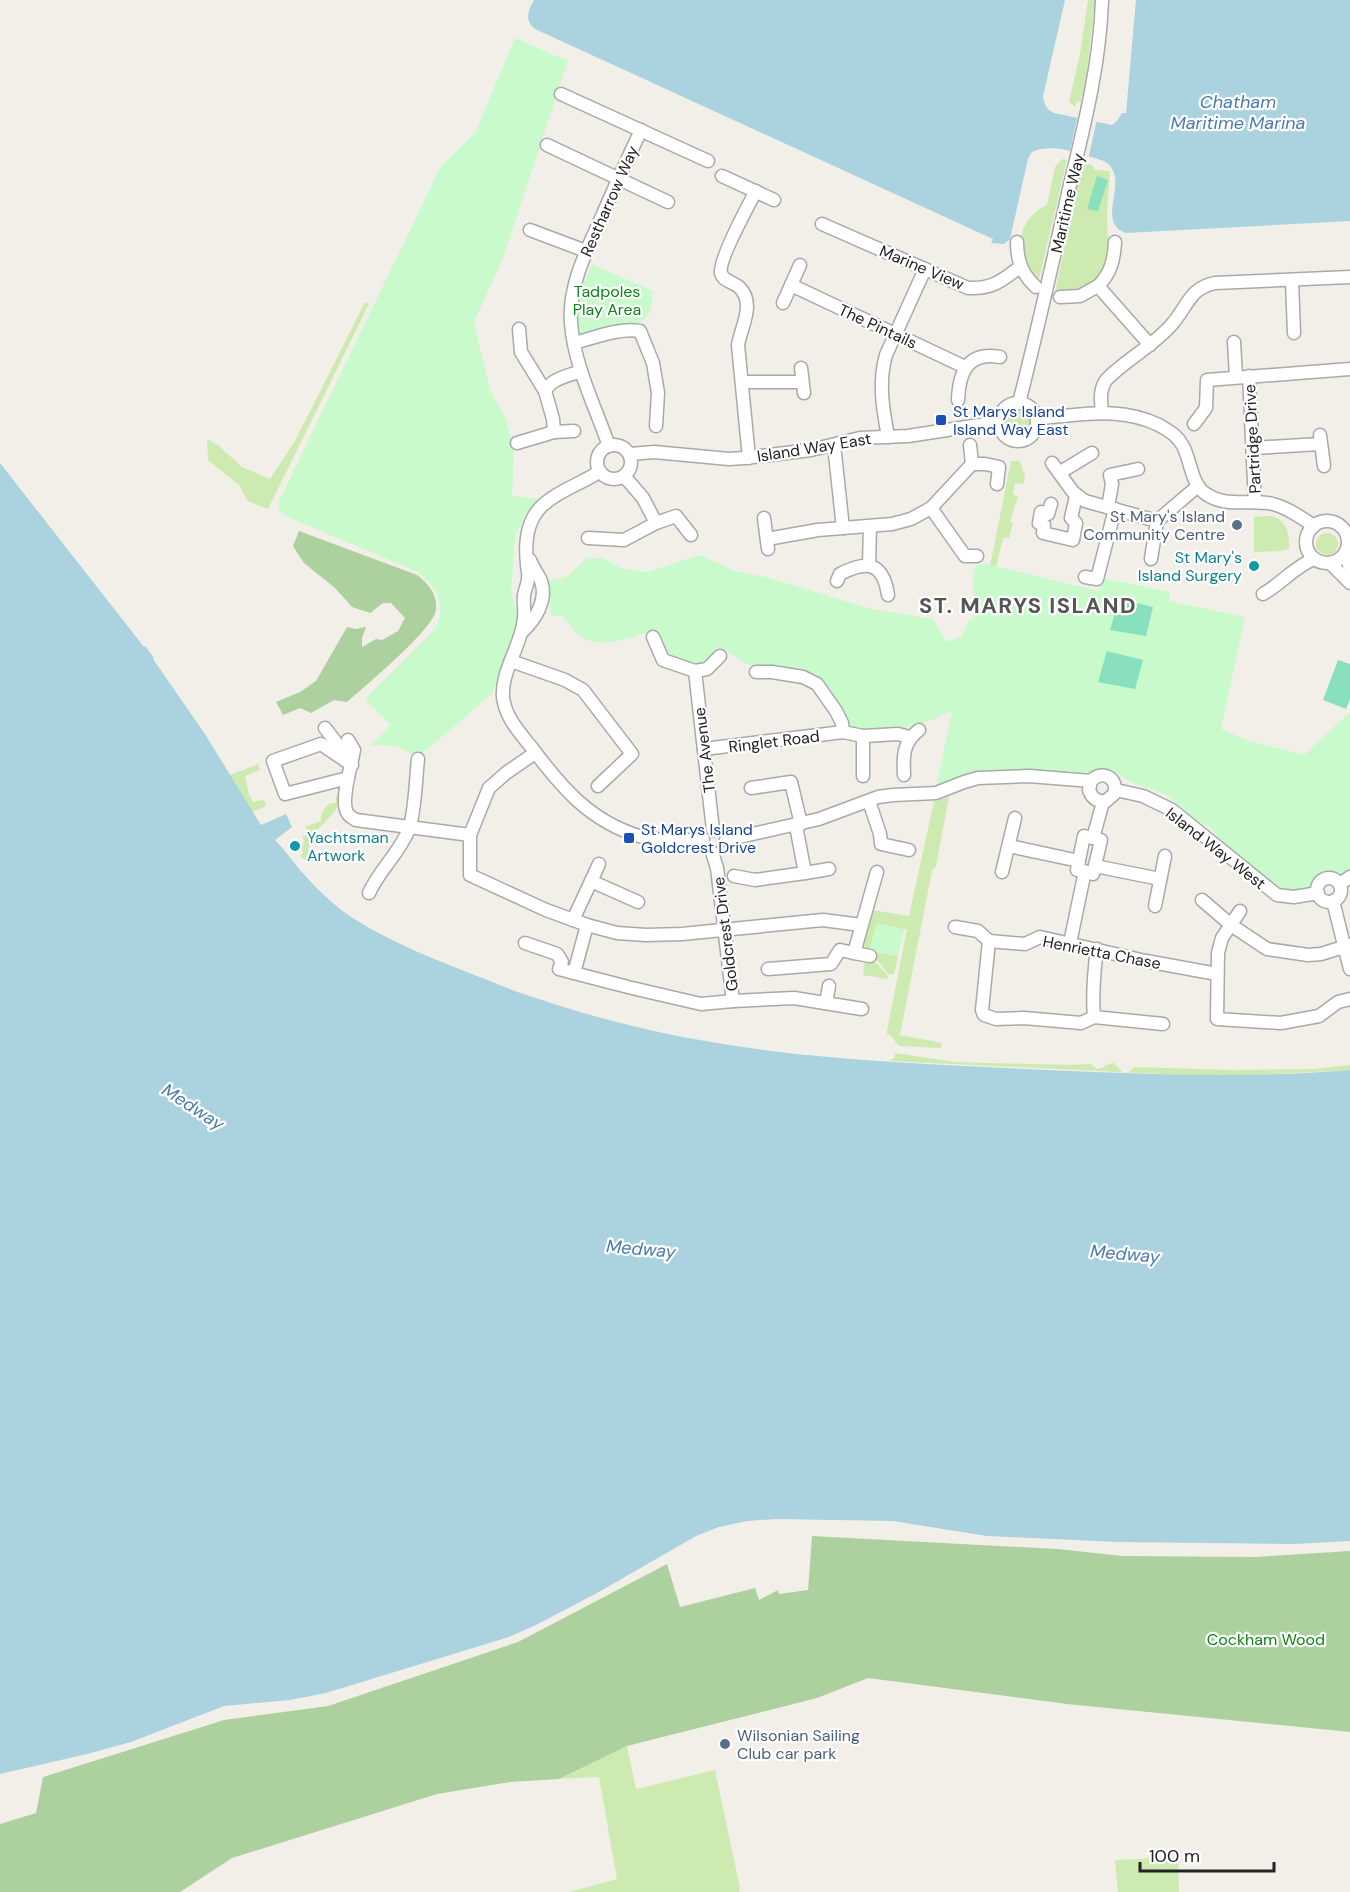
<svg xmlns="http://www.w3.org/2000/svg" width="1350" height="1892" font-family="'DM Sans',sans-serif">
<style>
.grass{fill:#cdebb0}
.forest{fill:#add19e}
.park{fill:#c8facc}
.pitch{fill:#88e0be}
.water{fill:#aad3df}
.pier{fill:#f2efe9}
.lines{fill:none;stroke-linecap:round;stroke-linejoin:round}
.minor-casing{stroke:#a9a9a9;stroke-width:15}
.minor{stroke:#fff;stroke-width:12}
.transit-dot{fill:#1a4fb4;stroke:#fff;stroke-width:2}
.service-dot{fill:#5c6f8a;stroke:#fff;stroke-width:2}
.culture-dot{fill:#0f9aa8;stroke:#fff;stroke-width:2}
.labels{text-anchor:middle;stroke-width:4.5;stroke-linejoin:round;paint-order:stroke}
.street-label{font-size:16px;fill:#222;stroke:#fff}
.park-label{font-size:16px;fill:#0c8416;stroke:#fff}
.transit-label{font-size:16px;fill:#164399;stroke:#fff;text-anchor:start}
.service-label{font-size:16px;fill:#4e5e75;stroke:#fff;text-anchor:end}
.culture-label{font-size:16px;fill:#0d838f;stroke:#fff;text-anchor:end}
.water-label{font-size:18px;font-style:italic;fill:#4a7aab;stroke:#fff}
.district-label{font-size:22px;font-weight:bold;letter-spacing:1.5px;fill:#555;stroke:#fff}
</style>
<rect width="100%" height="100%" fill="#f2efe9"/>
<g class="grass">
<polygon points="1088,0 1095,0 1088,63 1083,96 1081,96 1082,102 1077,101 1075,107 1069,102 1080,54"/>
<polygon points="1062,159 1067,160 1038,284 1031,278 1019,249 1023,229 1028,220 1039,209 1047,205 1055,167"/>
<path d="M1082 162 1092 165 1095 170 1110 171C1109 188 1107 205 1107 222 1107 233 1111 244 1109 254 1104 285 1082 292 1055 292Z"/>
<polygon points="365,302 369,304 268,509 248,501 239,485 208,460 207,439 218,445 242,467 270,479 295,441"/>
<circle cx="1018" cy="422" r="12"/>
<polygon points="1011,461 1020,461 1025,476 1024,484 1015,483 1013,494 1018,497 1010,522 1013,523 1009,538 1003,538 996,567 990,566"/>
<path d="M1254 517C1259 517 1269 515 1275 517 1288 523 1290 537 1289 549L1280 551 1254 552Z"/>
<circle cx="1327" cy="544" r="11"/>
<polygon points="258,764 260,770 245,776 249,795 253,802 264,800 266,806 252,812 230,775"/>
<path d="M341 793C340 822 305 824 308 862L300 856 303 853 302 849 304 841 302 836H309L305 827 321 821C320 816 324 807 329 804 331 803 334 803 336 803V796Z"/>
<polygon points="949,797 936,866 932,871 900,1035 942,1043 941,1048 899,1046 891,1036 887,1034 887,1031 907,929 874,934 870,951 898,956 894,974 888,974 879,962 859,951 867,909 909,916 934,801"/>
<path d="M865 959C875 959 882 969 888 976L887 979 863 975Z"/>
<path d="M895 1053 955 1062 1069 1065 1091 1064 1097 1069C1104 1068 1107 1063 1114 1063L1122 1072 1128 1073 1134 1067 1232 1070 1313 1069 1350 1065V1070L1235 1076 1181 1075 889 1061 894 1058Z"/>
<polygon points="627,1746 636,1789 715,1770 740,1888 739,1892 569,1892 617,1879 599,1777 559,1779"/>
<polygon points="1178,1857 1179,1892 1118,1892 1115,1860"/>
</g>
<g class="forest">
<path d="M299 531 417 575C428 583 438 595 436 610 434 629 364 687 347 702L334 700 311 713 300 708 283 715 276 702 300 692 316 681 347 627 355 629 366 627 362 638V647L376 639 382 640 398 631 405 618 391 603H383L370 613 352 607 335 588 304 563 293 546Z"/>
<polygon points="812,1536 1058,1549 1122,1556 1254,1557 1350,1551 1350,1732 1067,1704 868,1678 817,1698 627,1746 559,1779 510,1782 437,1794 232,1858 180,1892 0,1892 0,1824 36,1813 43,1777 224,1720 328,1706 518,1642 667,1564 680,1607 755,1588 759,1600 778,1590 779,1594 808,1590"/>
</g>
<g class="park">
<path d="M515 38 568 61 502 261 474 322 490 390 505 417 514 450 512 496 538 499 526 513 515 537 511 593 519 619 492 694 422 754 418 759C402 746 390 744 370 746L391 725 365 699 435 629C447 605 437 588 418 572L290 518 279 511 280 499 441 166 475 133Z"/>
<polygon points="592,264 653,291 650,313 636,326 581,336 577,322 576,301"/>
<path d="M700 555 734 571 766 577 871 609 933 619 947 642 962 636 969 620 973 619V576L976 565 986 564 1099 591 1103 578 1170 592 1169 601 1245 617 1221 729 1249 741 1304 755 1350 712V871L1347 874 1327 875 1320 878 1307 889 1300 893 1281 892 1225 847 1217 837 1212 829 1199 822 1167 795 1131 782 1112 770H1101L1086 776 989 772 964 776 936 788 952 711C913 729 888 735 846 727L819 681 758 668 745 663 718 646 705 664H692L666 655 658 629C634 636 603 651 580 636 571 630 569 621 561 615L551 617 548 581 566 577 587 558H603L621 568 647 572Z"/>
<polygon points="877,923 904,929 898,956 869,950"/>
</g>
<g class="pitch">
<polygon points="1097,176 1108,180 1098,211 1087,209"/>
<polygon points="1119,599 1153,607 1146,636 1110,630"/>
<polygon points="1107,651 1143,660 1135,689 1098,682"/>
<polygon points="1338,660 1350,664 1350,699 1346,709 1323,700"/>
</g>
<g class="water">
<path d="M534 0H1065L1043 96C1044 104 1046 109 1054 113L1112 125 1117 121 1122 113H1126L1136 0H1350V221L1126 233C1093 222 1133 178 1104 161 1082 155 1053 142 1032 152L1028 159 1010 239 1004 244 991 243 993 239 535 29C524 20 528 11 534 0Z"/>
<path d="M0 463 144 647 145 646 154 658 153 659 205 734 261 825 286 814 292 827 275 840C285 850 292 861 301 871 317 889 335 907 356 920 392 943 435 959 474 975 494 982 513 991 533 997 600 1020 672 1037 743 1047 836 1061 932 1064 1026 1069 1134 1074 1242 1079 1350 1070V1541L1294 1544 1117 1542 987 1536 893 1521 777 1519 747 1521 719 1527 696 1536 597 1593 536 1625 509 1637 326 1693 290 1700 224 1706 131 1742 87 1754 0 1774Z"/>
</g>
<polygon class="pier" points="1078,115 1097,119 1088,160 1069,155"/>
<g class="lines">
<g class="minor-casing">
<g id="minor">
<polyline points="561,94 708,161"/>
<polyline points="547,145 668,202"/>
<polyline points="722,176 774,200"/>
<path d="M822 224 968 288C993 289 1001 281 1020 267"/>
<polyline points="530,230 586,251"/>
<path d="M1017 242C1017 261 1022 274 1036 287"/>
<polyline points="1292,280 1294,333"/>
<polyline points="791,285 965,367"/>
<path d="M1098 286C1111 273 1114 260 1115 242"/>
<polyline points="1060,297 1080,296 1098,286 1150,345"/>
<polyline points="783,303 800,265"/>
<polyline points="519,329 521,352 545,391 553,419 554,432 574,431"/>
<polyline points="1234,342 1236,377"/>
<path d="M574 343C594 338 620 327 640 331L653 363 658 393 656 426"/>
<polyline points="801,368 804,393"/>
<polyline points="1249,376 1255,502"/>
<polyline points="742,382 802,382"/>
<path d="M545 391C552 378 568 376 581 371"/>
<path d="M958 400C959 372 968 351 1000 357"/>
<circle cx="1018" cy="422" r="19"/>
<path d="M1019 403C1037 332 1053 261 1069 189 1084 127 1100 64 1102 0"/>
<path d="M1102 413C1101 401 1099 390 1106 380 1126 359 1154 346 1173 323 1188 305 1190 288 1215 283L1350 277"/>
<path d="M1037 418C1079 416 1118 405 1159 425 1169 431 1177 435 1183 446 1191 461 1191 484 1206 494 1226 508 1251 499 1273 504 1289 508 1301 518 1314 526"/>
<polyline points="1194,424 1206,408 1207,380 1350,369"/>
<polyline points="1320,435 1324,466"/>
<path d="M888 437C883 409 878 382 886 355L925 269"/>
<polyline points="517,443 554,432"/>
<polyline points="834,445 843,528"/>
<circle cx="614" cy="462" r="17"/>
<path d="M609 446C595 406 574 365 571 323 568 285 588 248 603 214 615 186 628 158 641 130"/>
<polyline points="1253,448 1320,444"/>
<polyline points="630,454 654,452 729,459 744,458 811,450 860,438 908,436 999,422"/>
<path d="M749 458 738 345C741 327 756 303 739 287 733 282 723 281 721 273 718 261 749 204 756 191"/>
<polyline points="1052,463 1073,492 1085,501 1157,521"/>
<polyline points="972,464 985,464 999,467 997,484"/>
<path d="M599 470 594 475C577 485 553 494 540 508 526 523 525 546 527 564 527 569 529 573 528 578 528 584 525 589 524 595 523 603 525 611 524 618 522 645 501 670 503 697 505 717 520 733 532 748 562 788 590 821 639 836 659 842 683 841 703 839"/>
<polyline points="1059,473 1092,453"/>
<polyline points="624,476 643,498 656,523"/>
<polyline points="1051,504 1048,514 1041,512 1039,523 1044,525 1043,533 1073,540 1076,523 1071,518 1076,496"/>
<polyline points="1108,507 1112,484 1110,475 1138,469"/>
<polyline points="931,508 965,556 977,556"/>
<polyline points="764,518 768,549"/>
<circle cx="1327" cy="542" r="21"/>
<polyline points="588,538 624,540 656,523 676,516 691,535"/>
<polyline points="767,539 818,530 892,524 911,519 931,508 972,464 970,445"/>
<polyline points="1345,553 1350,568"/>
<polyline points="1151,559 1157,521 1198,486"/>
<polyline points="1330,563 1350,583"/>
<polyline points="869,565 870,527"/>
<polyline points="1085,577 1097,579 1115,509"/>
<path d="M837 581 840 574C867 560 883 562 888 595"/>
<path d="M1263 594C1281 584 1294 567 1314 559"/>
<path d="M522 632C535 620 548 600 541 581 538 574 533 568 530 560"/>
<polyline points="653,637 663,660 695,671 713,830"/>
<polyline points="511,661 565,680 583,690 632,754 598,786"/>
<polyline points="695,671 707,669 720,656"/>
<polyline points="756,672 772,672 803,677 817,684 836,711 842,723 843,732"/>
<polyline points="325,728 338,745 348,754"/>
<polyline points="863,736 863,776"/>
<path d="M348 740 354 750C352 764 339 802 348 814 350 817 353 818 356 820L470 835"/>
<polyline points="704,749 843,732 863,736 898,734 909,737"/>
<polyline points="535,753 506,773 489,788 470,835 470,875 546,910 587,925 617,933 646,935 682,934 823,920 861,925"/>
<path d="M904 775C903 756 903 742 919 730"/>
<polyline points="348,778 285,794 273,761 321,744 352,765"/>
<polyline points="751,788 791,782 801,824"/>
<polyline points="1116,790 1143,796 1172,810 1277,895 1294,897 1318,893"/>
<polyline points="869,801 880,834 881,844 909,850"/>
<polygon points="1084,836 1101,840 1093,874 1077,870"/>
<polyline points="1093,838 1103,802"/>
<path d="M726 840 819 819 878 797 893 795 936 793 964 782 978 778 1029 776 1091 781C1102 769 1119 778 1114 794L1106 801C1097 802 1092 798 1089 790L1091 781"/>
<polyline points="1009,846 1079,861"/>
<polyline points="712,852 717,868 733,1001"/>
<polyline points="1095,866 1160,879"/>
<polyline points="1002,872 1015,818"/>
<polyline points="805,873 829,869"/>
<polyline points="734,876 755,880 805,873 796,826"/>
<circle cx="1329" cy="890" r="12"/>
<polyline points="591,881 638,902"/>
<polyline points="1340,884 1350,877"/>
<path d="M369 893C379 870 399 854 409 829 415 813 416 777 418 759"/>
<polyline points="1202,900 1231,925 1267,949 1308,955 1321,954 1350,945"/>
<polyline points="1333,901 1350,969"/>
<polyline points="1155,906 1165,856"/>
<polyline points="1240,911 1222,938 1218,953 1217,1019 1281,1023 1319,1016 1338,1002 1350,999"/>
<polyline points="573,920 599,864"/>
<polyline points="587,925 574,973 628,987"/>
<polyline points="955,927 978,931 989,941 1025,944 1040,937 1146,961 1217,974"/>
<polyline points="989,941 982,1010 984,1015 996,1019 1024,1018 1081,1023 1094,1017 1163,1024"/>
<polyline points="525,943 557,954 562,962 559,969 574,973"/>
<polyline points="1070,943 1085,871"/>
<polyline points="854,953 870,956"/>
<polyline points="768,969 831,964 840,950 854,953 877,872"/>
<polyline points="632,988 701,1004 733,1001 794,998 862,1009"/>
<polyline points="826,1003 829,986"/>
<path d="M1094 1017C1092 994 1094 972 1097 949"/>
</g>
</g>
<use href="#minor" class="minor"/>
</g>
<g class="transit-dot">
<rect x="935" y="414" width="12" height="12" rx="3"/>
<rect x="623" y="832" width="12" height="12" rx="3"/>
</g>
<g class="service-dot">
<circle cx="1237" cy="525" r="6"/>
<circle cx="725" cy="1744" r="6"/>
</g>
<g class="culture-dot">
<circle cx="1254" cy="566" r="6"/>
<circle cx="295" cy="846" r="6"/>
</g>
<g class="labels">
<g class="street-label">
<text transform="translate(609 201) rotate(-66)" y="6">Restharrow Way</text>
<text transform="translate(1067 203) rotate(-77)" y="6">Maritime Way</text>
<text transform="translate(922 267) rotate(23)" y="6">Marine View</text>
<text transform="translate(878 326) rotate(25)" y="6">The Pintails</text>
<text transform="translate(1252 439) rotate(-93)" y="6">Partridge Drive</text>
<text transform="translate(814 447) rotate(-9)" y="6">Island Way East</text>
<text transform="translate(774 741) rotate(-7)" y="6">Ringlet Road</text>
<text transform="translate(704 750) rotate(-97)" y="6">The Avenue</text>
<text transform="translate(1216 848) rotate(38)" y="6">Island Way West</text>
<text transform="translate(725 934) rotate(-97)" y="6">Goldcrest Drive</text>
<text transform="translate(1102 952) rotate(11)" y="6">Henrietta Chase</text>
</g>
<g class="park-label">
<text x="607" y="297">Tadpoles<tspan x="607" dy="18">Play Area</tspan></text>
<text x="1266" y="1645">Cockham Wood</text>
</g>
<g class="transit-label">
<text x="953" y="417">St Marys Island<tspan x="953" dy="18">Island Way East</tspan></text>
<text x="641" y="835">St Marys Island<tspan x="641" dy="18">Goldcrest Drive</tspan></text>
</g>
<g class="service-label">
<text x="1225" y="522">St Mary's Island<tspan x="1225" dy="18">Community Centre</tspan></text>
<text x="737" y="1741" text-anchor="start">Wilsonian Sailing<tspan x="737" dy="18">Club car park</tspan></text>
</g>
<g class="culture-label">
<text x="1242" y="563">St Mary's<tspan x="1242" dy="18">Island Surgery</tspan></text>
<text x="307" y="843" text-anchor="start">Yachtsman<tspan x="307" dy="18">Artwork</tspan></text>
</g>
<g class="water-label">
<text x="1238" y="108">Chatham<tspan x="1238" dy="21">Maritime Marina</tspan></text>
<text transform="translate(193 1107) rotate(33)" y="6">Medway</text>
<text transform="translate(641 1249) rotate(5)" y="6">Medway</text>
<text transform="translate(1125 1254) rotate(5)" y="6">Medway</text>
</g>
<g class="district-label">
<text x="1028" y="613">ST. MARYS ISLAND</text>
</g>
</g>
<path d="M1140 1862v9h134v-9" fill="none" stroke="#222222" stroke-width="3"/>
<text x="1149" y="1862" font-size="18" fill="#222222" stroke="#ffffff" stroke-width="4.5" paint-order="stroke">100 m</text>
</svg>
